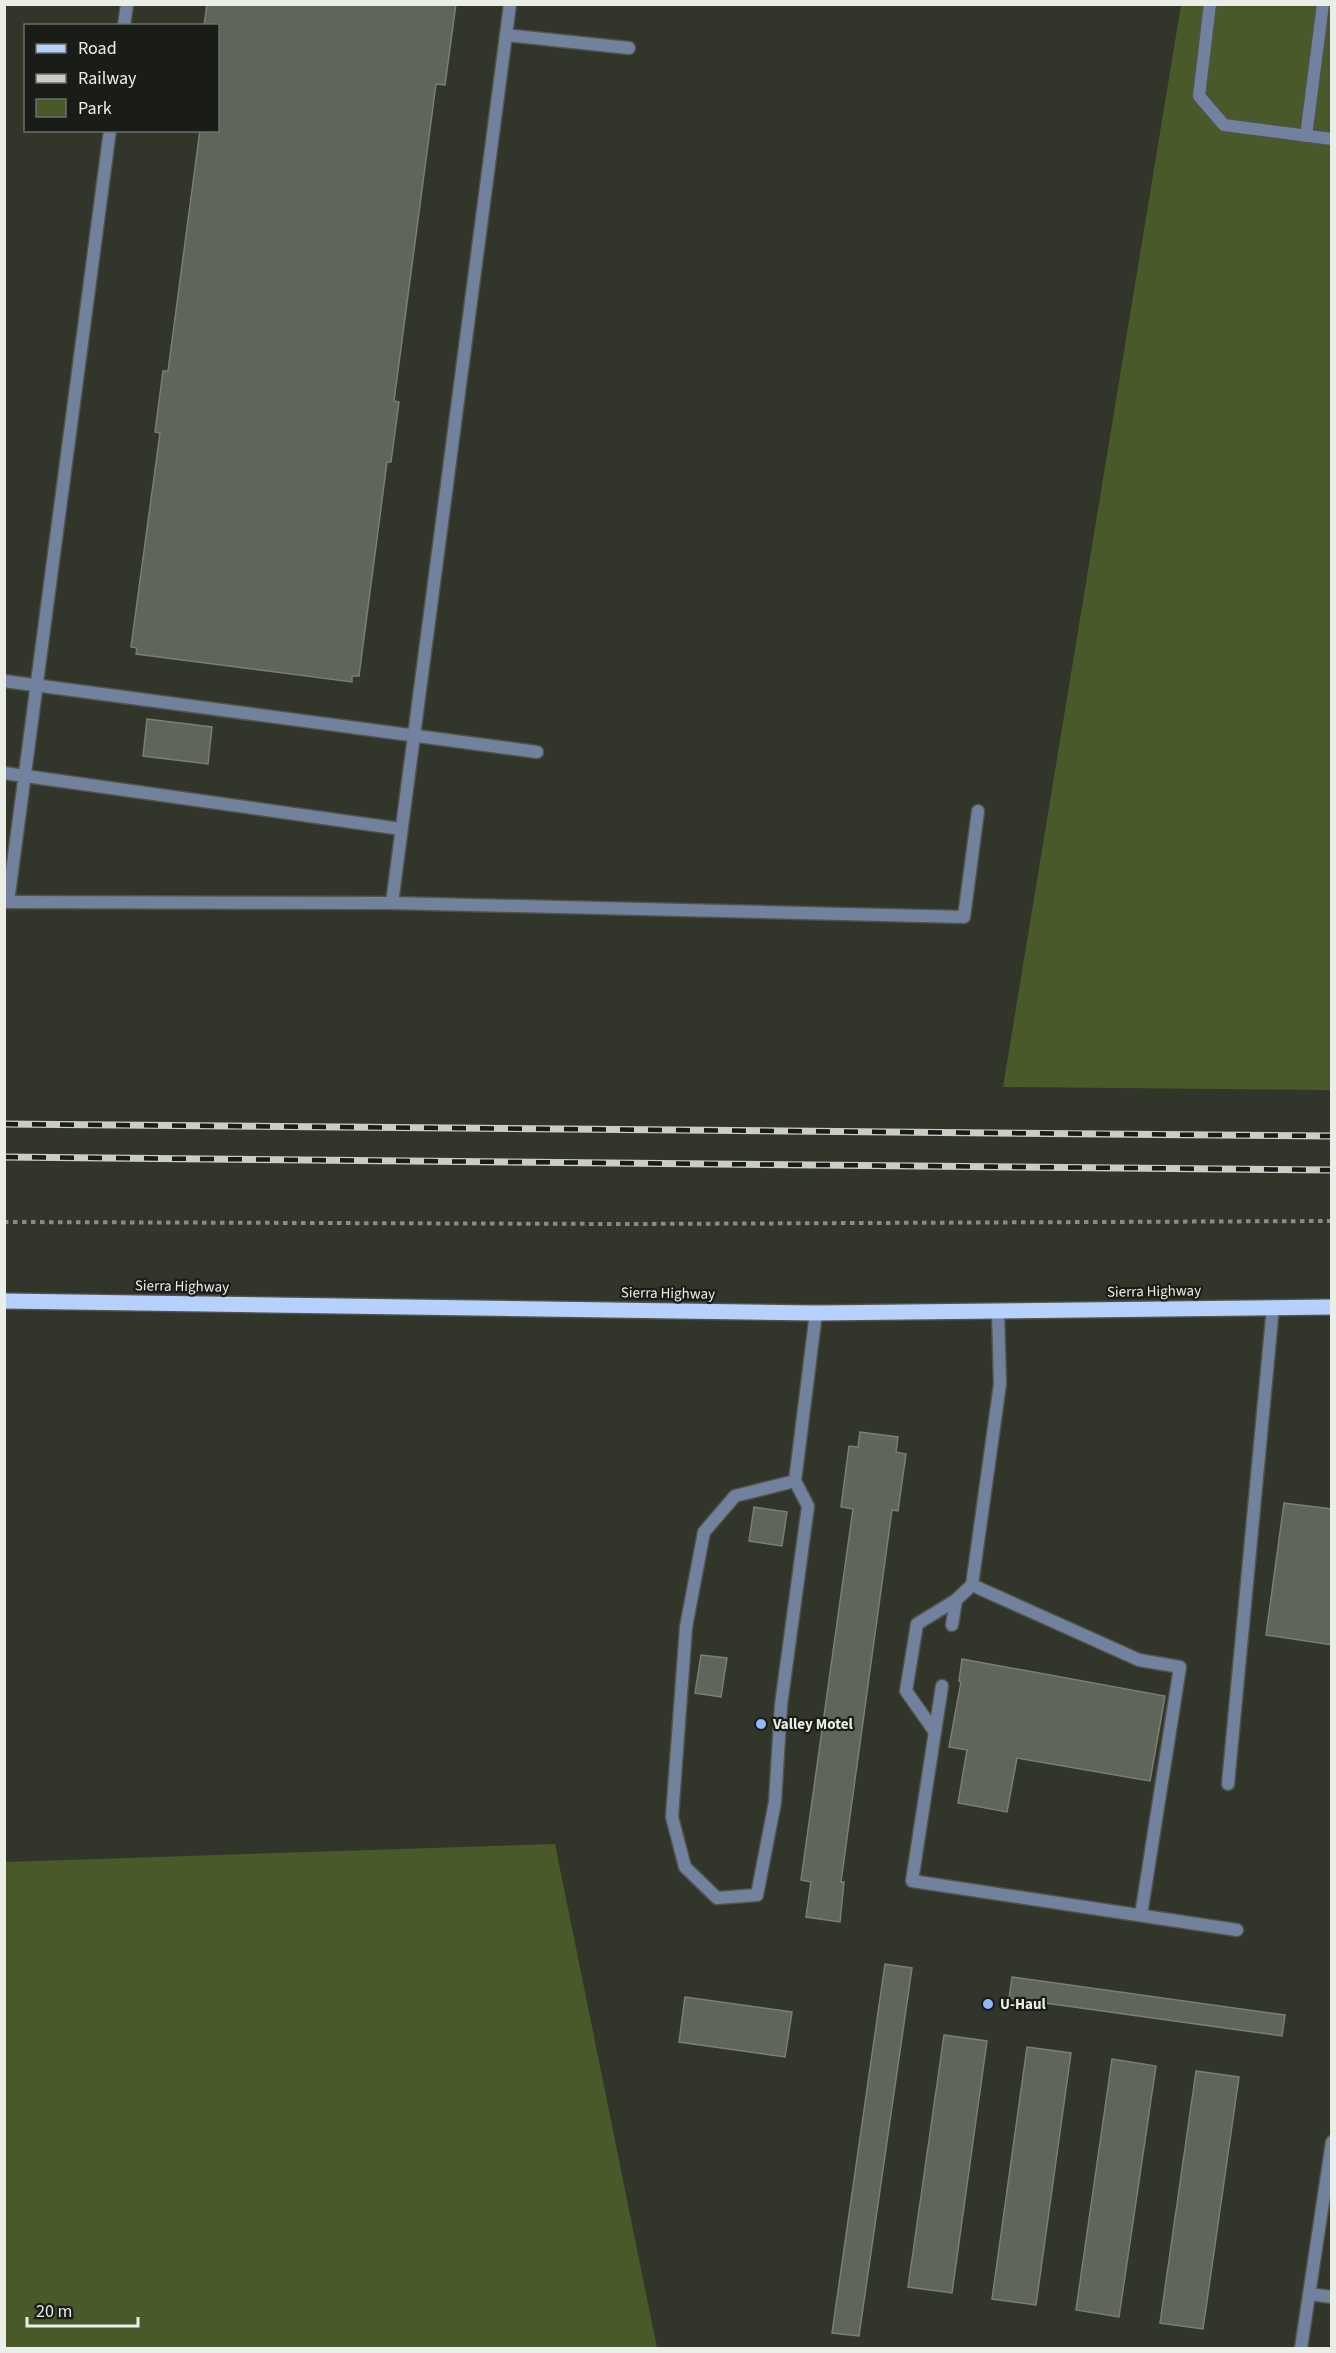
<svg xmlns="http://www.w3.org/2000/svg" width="1336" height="2353" font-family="'Source Sans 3',sans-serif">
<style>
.green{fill:#4a5929}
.building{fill:#606559;stroke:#7a7f72;stroke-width:1.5}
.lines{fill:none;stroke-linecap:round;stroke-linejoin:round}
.lane-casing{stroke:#4f5348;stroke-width:15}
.primary-casing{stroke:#4f5348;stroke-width:18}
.path{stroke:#898c83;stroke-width:4;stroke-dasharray:4.5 4.5;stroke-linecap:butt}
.lane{stroke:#72829e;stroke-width:12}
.primary{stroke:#b6d1fe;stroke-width:15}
.rail-casing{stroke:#cbcec6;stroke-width:7}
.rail{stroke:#1a1c17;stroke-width:4.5;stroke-dasharray:14;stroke-linecap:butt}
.poi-dot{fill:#8fb8fd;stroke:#1a1c17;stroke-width:2}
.labels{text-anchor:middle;stroke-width:4.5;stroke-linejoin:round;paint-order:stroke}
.street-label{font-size:15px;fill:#ebeee7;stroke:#1a1c17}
.poi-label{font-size:15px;font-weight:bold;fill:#ebeee7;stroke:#1a1c17;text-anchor:start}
</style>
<rect width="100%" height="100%" fill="#31352a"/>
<g class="green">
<polygon points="1181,5 1331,5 1331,1090 1003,1087"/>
<polygon points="555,1844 657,2348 5,2348 5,1862"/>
</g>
<g class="building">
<polygon points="207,4 456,4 445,85 436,84 394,401 399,402 391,462 387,462 359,676 352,676 352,682 136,654 137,648 131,647 160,433 155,432 163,371 168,371 200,130 218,130 218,26 204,26"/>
<polygon points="147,719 212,727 208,764 143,756"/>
<polygon points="860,1432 898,1437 896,1452 906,1454 898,1511 892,1510 841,1882 844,1882 840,1922 806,1917 811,1882 801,1880 853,1509 841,1507 849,1446 858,1447"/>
<polygon points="1284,1503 1332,1509 1332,1645 1266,1635"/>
<polygon points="754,1507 787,1512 782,1546 749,1541"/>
<polygon points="701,1655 727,1658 721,1697 695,1693"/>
<polygon points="962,1659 1165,1696 1150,1781 1017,1758 1007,1812 958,1803 967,1750 949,1747 961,1682 959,1681"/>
<polygon points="885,1964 912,1968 859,2336 832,2333"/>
<polygon points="1012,1977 1285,2015 1282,2036 1009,1998"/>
<polygon points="685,1997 792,2012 785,2057 679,2042"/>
<polygon points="944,2035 987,2041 952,2293 908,2287"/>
<polygon points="1027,2047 1071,2053 1036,2305 992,2299"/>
<polygon points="1112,2059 1156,2066 1119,2317 1076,2310"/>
<polygon points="1196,2071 1239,2077 1203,2329 1160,2323"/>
</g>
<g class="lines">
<g class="lane-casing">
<g id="lane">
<polyline points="510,4 506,35 629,48"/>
<polyline points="1210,4 1199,96 1224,125 1332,139"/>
<polyline points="124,26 127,4"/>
<polyline points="1306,136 1323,4"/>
<polyline points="4,681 537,752"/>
<polyline points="4,773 401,829"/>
<polyline points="4,902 392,903 506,35"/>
<polyline points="8,902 110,130"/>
<polyline points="392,903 964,917 978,811"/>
<polyline points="795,1481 735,1496 704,1532 686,1627 672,1817 685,1867 717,1898 757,1895 775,1802 781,1705 808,1506 795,1481 816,1313"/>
<polyline points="972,1585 1139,1660 1180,1667 1141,1915"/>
<polyline points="952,1625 956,1600 972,1585 1000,1384 998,1311"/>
<polyline points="942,1686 912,1881 1237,1930"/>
<polyline points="935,1732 906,1691 917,1624 956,1600"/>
<polyline points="1228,1784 1273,1307"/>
<polyline points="1309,2294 1332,2297"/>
<polyline points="1301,2348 1332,2142"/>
</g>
</g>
<g class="primary-casing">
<polyline id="primary" points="4,1301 816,1313 1332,1307"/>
</g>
<polyline class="path" points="4,1222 627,1224 1332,1221"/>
<use href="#lane" class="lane"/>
<use href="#primary" class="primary"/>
<g class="rail-casing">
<g id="rail">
<polyline points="4,1124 1332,1136"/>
<polyline points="4,1157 1332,1170"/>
</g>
</g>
<use href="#rail" class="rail"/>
</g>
<g class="poi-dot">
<circle cx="761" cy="1724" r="6"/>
<circle cx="988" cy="2004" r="6"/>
</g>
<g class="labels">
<g class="street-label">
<text transform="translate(182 1286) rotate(1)" y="5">Sierra Highway</text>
<text transform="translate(1154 1291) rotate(-1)" y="5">Sierra Highway</text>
<text transform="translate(668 1293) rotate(1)" y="5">Sierra Highway</text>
</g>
<g class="poi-label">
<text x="773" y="1729">Valley Motel</text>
<text x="1000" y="2009">U-Haul</text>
</g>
</g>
<rect width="1336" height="2353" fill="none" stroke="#ebeee7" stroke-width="12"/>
<rect x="24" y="24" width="195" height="108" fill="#1a1c17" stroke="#6e706a" stroke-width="1.5"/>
<rect x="36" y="44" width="30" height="9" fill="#b6d1fe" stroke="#6e706a" stroke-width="1.5"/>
<text x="78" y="54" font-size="18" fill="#ebeee7">Road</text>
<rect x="36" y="74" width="30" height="9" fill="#cbcec6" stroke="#6e706a" stroke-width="1.5"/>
<text x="78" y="84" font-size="18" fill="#ebeee7">Railway</text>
<rect x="36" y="99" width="30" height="18" fill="#4a5929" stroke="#6e706a" stroke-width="1.5"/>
<text x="78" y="114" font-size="18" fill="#ebeee7">Park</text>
<path d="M27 2317v9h111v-9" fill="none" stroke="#ebeee7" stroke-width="3"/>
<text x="36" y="2317" font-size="18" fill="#ebeee7" stroke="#1a1c17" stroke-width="4.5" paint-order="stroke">20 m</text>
</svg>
